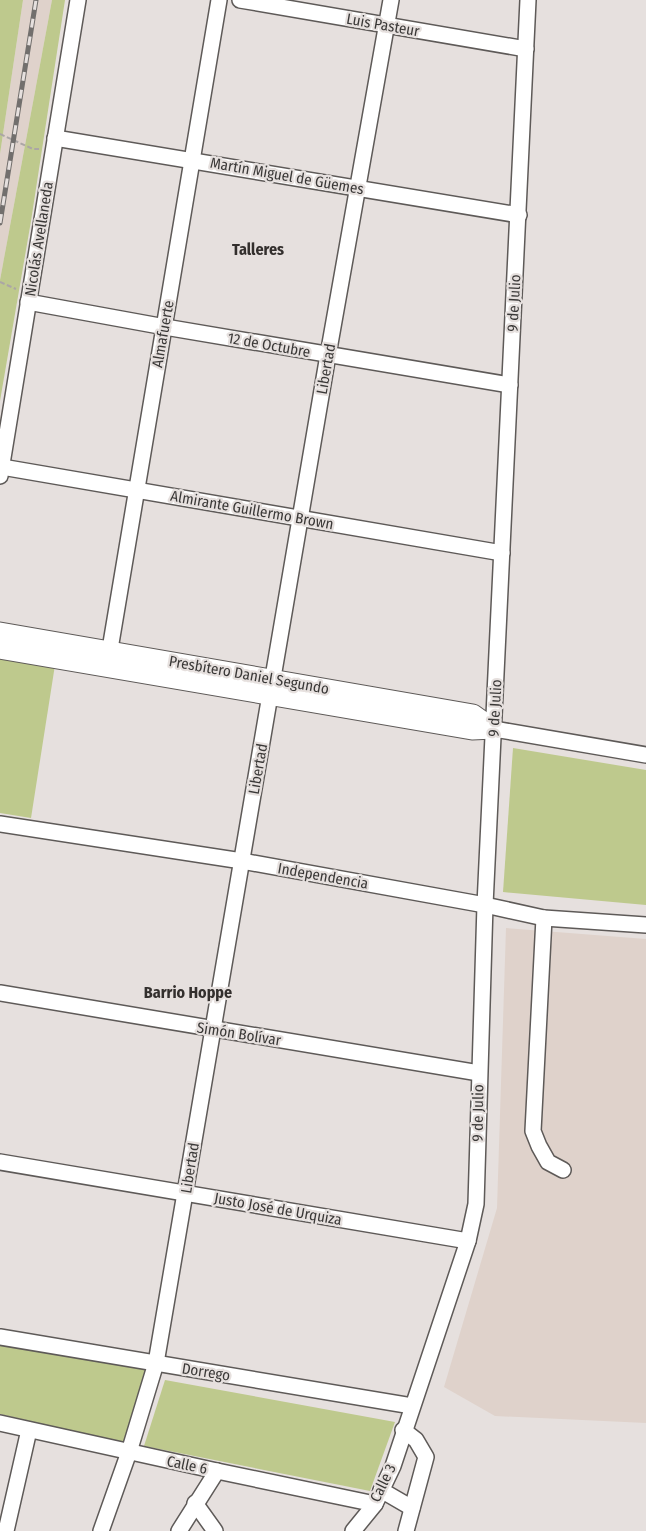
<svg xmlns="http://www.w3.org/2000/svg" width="646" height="1531" font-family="'Fira Sans Condensed',sans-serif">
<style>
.built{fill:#dfd2cb}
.green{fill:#bec98d}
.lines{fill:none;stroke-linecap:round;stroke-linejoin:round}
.minor-casing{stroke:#5e5a58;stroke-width:18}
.major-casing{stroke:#5e5a58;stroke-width:21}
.path{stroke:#aba6a5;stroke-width:2;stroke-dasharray:5 2.5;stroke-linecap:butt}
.minor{stroke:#fff;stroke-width:15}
.major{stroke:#fff;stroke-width:19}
.rail-casing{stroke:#726f6d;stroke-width:5}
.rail{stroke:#e6e0de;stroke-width:3;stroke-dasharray:9;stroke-linecap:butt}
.labels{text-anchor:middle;stroke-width:4.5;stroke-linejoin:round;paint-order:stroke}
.street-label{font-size:15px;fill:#3a3837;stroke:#e6e0de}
.neighbourhood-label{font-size:16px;font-weight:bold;fill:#332f2d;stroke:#e6e0de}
</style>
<rect width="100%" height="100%" fill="#e6e0de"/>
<g class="built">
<polygon points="23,0 52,0 0,280 0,154"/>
<polygon points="506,928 646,939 646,1423 495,1416 444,1387 497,1208"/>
</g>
<g class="green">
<polygon points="0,0 23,0 0,154"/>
<polygon points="52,0 65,0 31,221 0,401 0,280"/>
<polygon points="0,656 55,665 31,818 0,813"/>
<polygon points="513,748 646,770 646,905 503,892"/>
<polygon points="0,1342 149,1368 124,1443 0,1414"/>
<polygon points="165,1380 395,1422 370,1491 144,1446"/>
</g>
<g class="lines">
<g class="minor-casing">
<g id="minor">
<polyline points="240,0 526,49"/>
<polyline points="55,138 519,215"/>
<polyline points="28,302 165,327 510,385"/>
<polyline points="2,467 502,553"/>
<polyline points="0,476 78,0"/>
<polyline points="108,661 219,0"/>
<polyline points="494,729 646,755"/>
<polyline points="0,824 242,861 485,905 544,918 646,925"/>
<polyline points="544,918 533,1131 539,1146 548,1162 563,1170"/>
<polyline points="0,993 479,1073"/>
<polyline points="0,1162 468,1241"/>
<polyline points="0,1337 412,1406"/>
<polyline points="0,1423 217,1471 375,1504"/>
<polyline points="403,1430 416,1440 426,1457 406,1531"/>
<polyline points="381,1490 412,1508"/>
<polyline points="195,1503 215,1531"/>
<polyline points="6,1531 29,1430"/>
<polyline points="101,1531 129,1452 156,1363 328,355 391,0"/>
<polyline points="179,1531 217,1471"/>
<polyline points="353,1531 375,1504 393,1466 468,1241 476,1204 485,905 528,0"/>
</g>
</g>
<g class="major-casing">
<g id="major">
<polyline points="0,632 473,714 494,729"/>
<polyline points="0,649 472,730 494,729"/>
</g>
</g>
<g class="path">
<polyline points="0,134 33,149 39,149"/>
<polyline points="0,282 16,289"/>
</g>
<use href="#minor" class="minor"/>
<use href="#major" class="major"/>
<g class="rail-casing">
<polyline id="rail" points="0,223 36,0"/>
</g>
<use href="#rail" class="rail"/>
</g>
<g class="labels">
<g class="street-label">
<text transform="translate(383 25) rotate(10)" y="5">Luis Pasteur</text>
<text transform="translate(287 176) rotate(10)" y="5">Martín Miguel de Güemes</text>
<text transform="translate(39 239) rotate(-81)" y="5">Nicolás Avellaneda</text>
<text transform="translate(514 303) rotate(-87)" y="5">9 de Julio</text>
<text transform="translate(163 334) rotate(-80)" y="5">Almafuerte</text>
<text transform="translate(269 345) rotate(10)" y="5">12 de Octubre</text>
<text transform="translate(326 369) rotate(-80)" y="5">Libertad</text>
<text transform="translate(252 510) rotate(10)" y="5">Almirante Guillermo Brown</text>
<text transform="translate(249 675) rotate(10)" y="5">Presbítero Daniel Segundo</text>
<text transform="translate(495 708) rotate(-87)" y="5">9 de Julio</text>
<text transform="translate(258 769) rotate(-80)" y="5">Libertad</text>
<text transform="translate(323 876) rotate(10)" y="5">Independencia</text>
<text transform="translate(239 1034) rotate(9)" y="5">Simón Bolívar</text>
<text transform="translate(478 1113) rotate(-89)" y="5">9 de Julio</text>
<text transform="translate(190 1168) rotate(-81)" y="5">Libertad</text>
<text transform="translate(278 1209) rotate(10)" y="5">Justo José de Urquiza</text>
<text transform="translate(206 1372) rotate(9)" y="5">Dorrego</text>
<text transform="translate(187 1465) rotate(12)" y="5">Calle 6</text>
<text transform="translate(383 1483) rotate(-64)" y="5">Calle 3</text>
</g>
<g class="neighbourhood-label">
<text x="258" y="255">Talleres</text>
<text x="188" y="998">Barrio Hoppe</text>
</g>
</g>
</svg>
